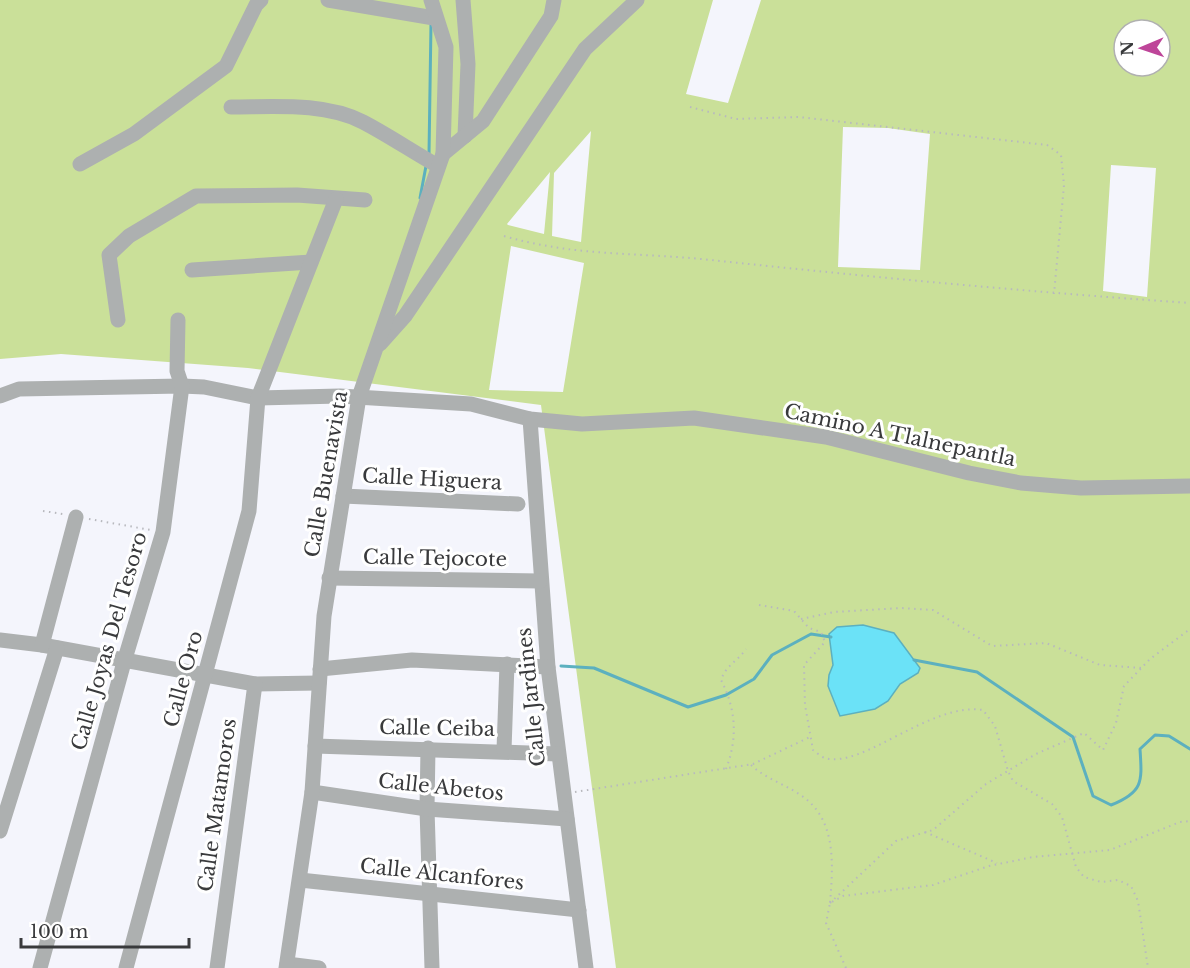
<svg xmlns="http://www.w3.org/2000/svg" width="1190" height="968" font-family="'Libre Baskerville',serif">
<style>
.green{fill:#cae099;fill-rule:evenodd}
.water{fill:#6be2f7;stroke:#5cb0bf;stroke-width:1.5}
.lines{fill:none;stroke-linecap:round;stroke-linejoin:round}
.stream{stroke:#5cb0bf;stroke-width:3}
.path{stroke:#b8b9be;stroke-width:2;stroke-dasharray:1.5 4.5;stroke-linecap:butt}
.minor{stroke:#adb0b0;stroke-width:15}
.labels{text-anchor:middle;stroke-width:6;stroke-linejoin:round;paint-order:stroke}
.street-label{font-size:20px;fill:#393a3c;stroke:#fff}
</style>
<rect width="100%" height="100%" fill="#f4f5fc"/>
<path class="green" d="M0 0H713L686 94 728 103 761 0H1190V968H616L541 405 248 368 61 354 0 359ZM1124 30H1160V66H1124ZM843 127 888 128 930 134 920 270 838 267ZM591 131 581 242 552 236 554 173ZM1111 165 1156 168 1147 297 1103 291ZM550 172 544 234 508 225 507 224ZM511 246 584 263 563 392 489 390Z"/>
<polygon class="water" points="863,625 894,633 920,668 918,673 900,684 888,701 875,709 840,716 828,686 829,675 833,665 829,634 837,627"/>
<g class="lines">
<g class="stream">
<polyline points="429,154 431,23"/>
<polyline points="420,198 426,166"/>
<path d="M914 660 977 672 1073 737 1093 796 1111 805C1144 792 1142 781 1140 749L1155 735 1169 736 1190 749"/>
<polyline points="561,666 594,668 688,707 726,695 754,679 772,655 811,634 831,637"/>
</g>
<g class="path">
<polyline points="690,107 736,119 799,117 1047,145 1061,155 1064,185 1054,294"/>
<path d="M504 236C576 257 638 252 711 260 870 277 1030 292 1190 303"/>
<polyline points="43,511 63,514"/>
<polyline points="89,519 151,530"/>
<path d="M759 605 794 611 809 628 821 632 825 642 804 665 805 705 813 750C816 752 821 757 825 758 863 769 930 702 983 710L995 726 1008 771 1013 781 1052 804 1062 817 1076 867 1084 877 1101 882 1118 880 1131 886 1138 901 1148 968"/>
<polyline points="801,619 834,612 901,608 933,610 992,646 1046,643 1100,665 1142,668"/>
<path d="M751 765C766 779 785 784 802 796 837 820 833 866 830 903"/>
<path d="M726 769C738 738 736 709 721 680 726 665 738 661 746 649"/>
<polyline points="575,792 753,764 810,737"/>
<polyline points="925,832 997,863"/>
<polyline points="830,903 896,841 933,830 986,784 1036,754 1084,733 1103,750 1116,723 1124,686 1150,659 1190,629"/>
<polyline points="846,968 826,923 830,903 843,896 933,885 989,866 1033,857 1110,850 1180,822 1190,821"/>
</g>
<g class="minor">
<polyline points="328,0 434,18"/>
<polyline points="463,0 468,64 465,136"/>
<path d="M231 107C273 107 324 102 363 122 388 135 413 152 438 166"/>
<polyline points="443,154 483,121 551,16 554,0"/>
<polyline points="80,164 134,134 226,66 256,5 261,0"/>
<polyline points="192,270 311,262"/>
<polyline points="118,320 109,255 129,236 196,196 297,195 365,200"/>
<polyline points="380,344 405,316 585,49 637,0"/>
<polyline points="0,396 19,389 182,386 204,387 258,398 340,396 471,404 530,419 582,424 694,418 826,437 969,473 1021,483 1081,488 1190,486"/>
<polyline points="530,419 548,667 586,968"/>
<polyline points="343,496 518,504"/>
<polyline points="329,578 540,581"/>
<polyline points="0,640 42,645 255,684 319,683"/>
<polyline points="42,645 76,517"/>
<polyline points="320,669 412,660 548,667"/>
<polyline points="315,746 558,754"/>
<polyline points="428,748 427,809 432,968"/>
<polyline points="504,750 507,664"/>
<polyline points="312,792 427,809 567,819"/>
<polyline points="0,831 57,648"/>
<polyline points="300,880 579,910"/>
<polyline points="287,964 319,968"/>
<polyline points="40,968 124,662 163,532 182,386 177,371 178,320"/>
<polyline points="126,968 249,511 258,398 336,199"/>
<polyline points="217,968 255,684"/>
<polyline points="286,968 312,792 324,616 359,397 443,154 446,47 431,0"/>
</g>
</g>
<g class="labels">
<g class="street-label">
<text transform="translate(900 435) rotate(12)" y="7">Camino A Tlalnepantla</text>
<text transform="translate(326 474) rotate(-80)" y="7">Calle Buenavista</text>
<text transform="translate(432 479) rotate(3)" y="7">Calle Higuera</text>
<text transform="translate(435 558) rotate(1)" y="7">Calle Tejocote</text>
<text transform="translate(109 641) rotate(-74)" y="7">Calle Joyas Del Tesoro</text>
<text transform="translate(183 679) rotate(-75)" y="7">Calle Oro</text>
<text transform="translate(531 697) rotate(-96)" y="7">Calle Jardines</text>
<text transform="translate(437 728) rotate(1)" y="7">Calle Ceiba</text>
<text transform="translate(441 787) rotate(6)" y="7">Calle Abetos</text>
<text transform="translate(217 805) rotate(-82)" y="7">Calle Matamoros</text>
<text transform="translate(442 874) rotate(6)" y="7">Calle Alcanfores</text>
</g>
</g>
<g transform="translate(1142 48) rotate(268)"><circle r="28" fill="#ffffff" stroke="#b0b0b1" stroke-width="1.5"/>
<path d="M0-4.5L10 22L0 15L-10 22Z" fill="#be4599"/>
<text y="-9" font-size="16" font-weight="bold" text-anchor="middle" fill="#393a3c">N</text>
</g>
<path d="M21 938v9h168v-9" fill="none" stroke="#393a3c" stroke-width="3"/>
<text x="30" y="938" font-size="18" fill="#393a3c" stroke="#ffffff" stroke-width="4.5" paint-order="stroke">100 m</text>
</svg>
